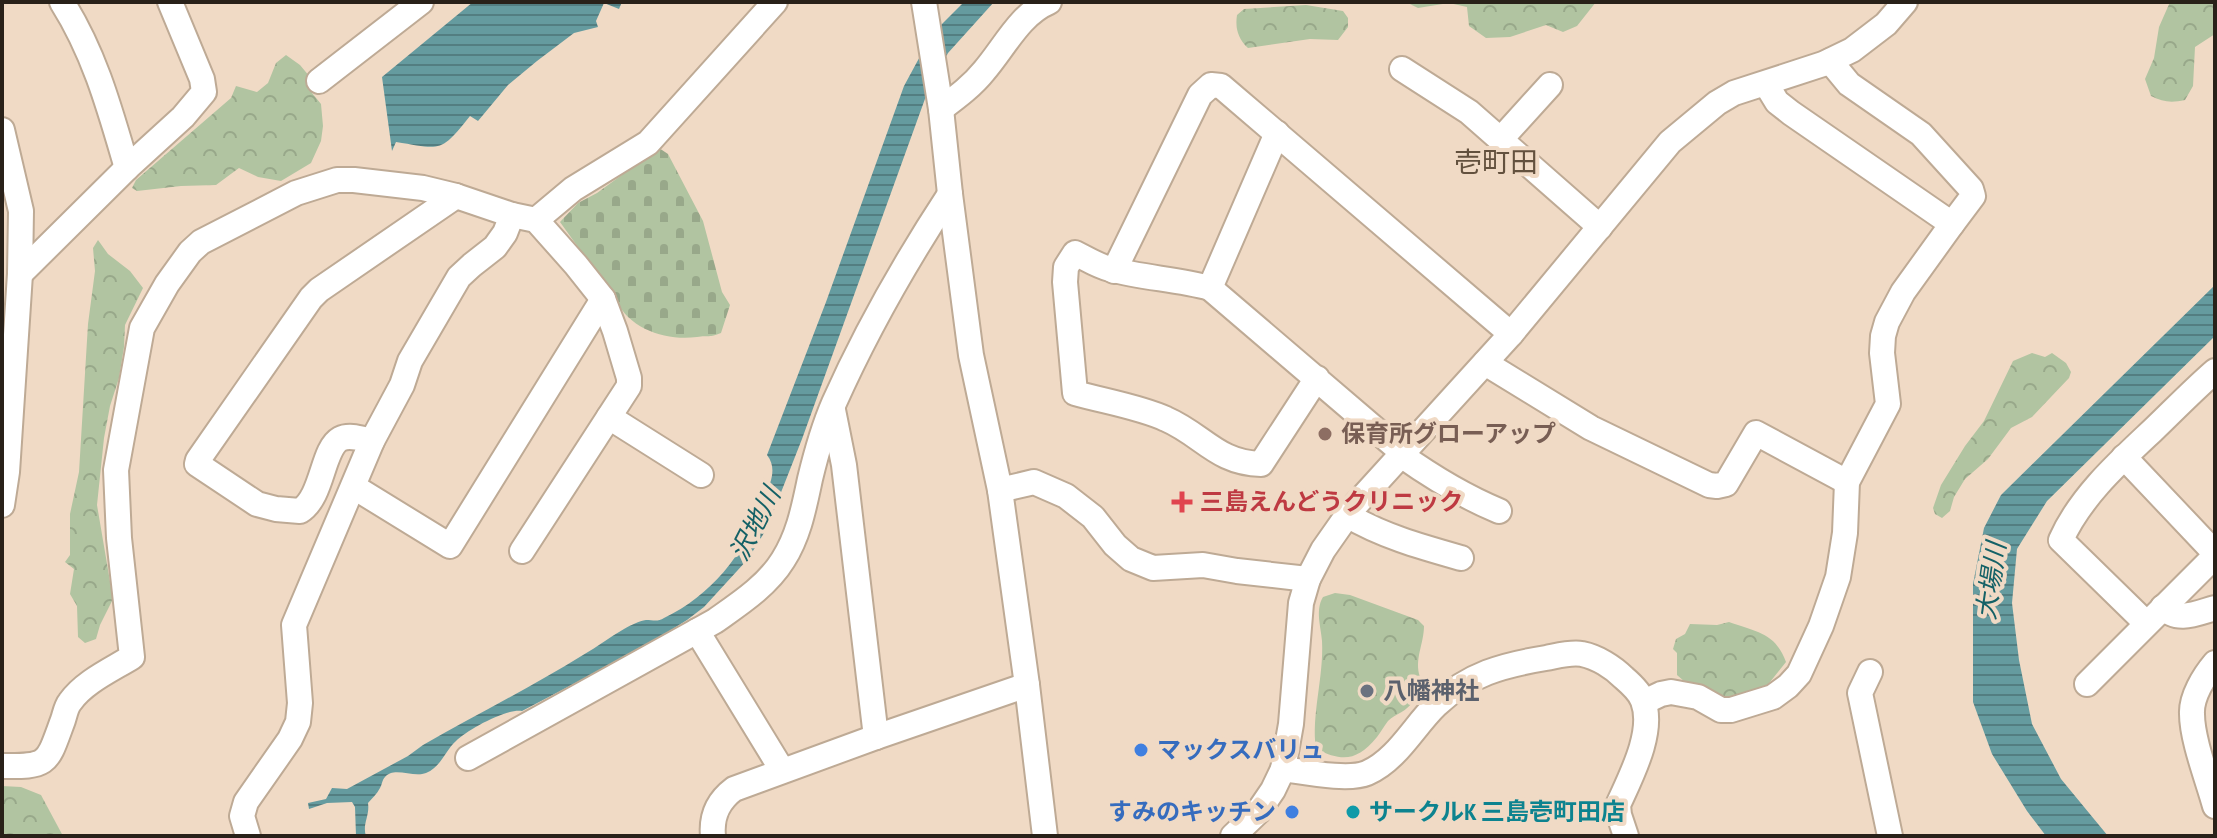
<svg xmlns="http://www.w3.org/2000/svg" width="2217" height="838" font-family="'PT Sans Narrow','Noto Sans JP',sans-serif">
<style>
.forest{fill:url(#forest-crowns)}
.cemetery{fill:url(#cemetery-stones)}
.water{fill:url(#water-rules)}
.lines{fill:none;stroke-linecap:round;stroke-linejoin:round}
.minor-casing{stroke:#beaa95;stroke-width:28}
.minor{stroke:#fff;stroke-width:24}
.education-dot{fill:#8d6e63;stroke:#f0dac5;stroke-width:3}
.health-dot{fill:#e0444e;stroke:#f0dac5;stroke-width:3}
.worship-dot{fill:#6b7280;stroke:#f0dac5;stroke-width:3}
.shop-dot{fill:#3f7fe0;stroke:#f0dac5;stroke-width:3}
.culture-dot{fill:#0f9aa8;stroke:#f0dac5;stroke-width:3}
.labels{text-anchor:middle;stroke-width:8;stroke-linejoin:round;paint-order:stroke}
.education-label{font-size:24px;font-weight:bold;fill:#785e54;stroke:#f0dac5;text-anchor:start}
.health-label{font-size:24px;font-weight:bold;fill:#be3a42;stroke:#f0dac5;text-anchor:start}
.worship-label{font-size:24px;font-weight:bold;fill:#5b616d;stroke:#f0dac5;text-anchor:start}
.shop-label{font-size:24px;font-weight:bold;fill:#366cbe;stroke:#f0dac5;text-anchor:start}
.culture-label{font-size:24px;font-weight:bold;fill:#0d838f;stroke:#f0dac5;text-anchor:start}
.water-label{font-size:26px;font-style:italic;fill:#146166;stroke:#f0dac5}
.quarter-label{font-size:28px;fill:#63513e;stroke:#f0dac5}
</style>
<defs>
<pattern id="forest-crowns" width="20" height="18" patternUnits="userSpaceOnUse" patternTransform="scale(2)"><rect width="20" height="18" fill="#b1c4a1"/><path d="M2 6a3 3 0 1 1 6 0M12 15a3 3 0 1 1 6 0" fill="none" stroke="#98a88a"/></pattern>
<pattern id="cemetery-stones" width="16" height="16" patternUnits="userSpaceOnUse" patternTransform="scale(2)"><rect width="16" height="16" fill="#b1c4a1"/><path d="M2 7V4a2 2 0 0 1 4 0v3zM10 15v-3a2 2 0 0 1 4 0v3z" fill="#98a88a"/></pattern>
<pattern id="water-rules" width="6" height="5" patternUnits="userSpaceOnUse" patternTransform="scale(2)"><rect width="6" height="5" fill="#659b9f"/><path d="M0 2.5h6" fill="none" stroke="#537e81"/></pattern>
</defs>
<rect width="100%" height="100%" fill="#f0dac5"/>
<g class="forest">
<polygon points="1410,2 1596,2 1577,26 1563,32 1546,25 1510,37 1486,38 1469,26 1467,7 1449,3 1418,8 1410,4"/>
<path d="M2170 2H2215V34L2195 47 2193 86 2185 100C2171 103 2163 102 2151 96L2145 79 2154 58 2159 27Z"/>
<path d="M1306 5 1343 11 1348 18V27L1338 40 1310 39 1248 48C1238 39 1235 28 1237 15L1244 9Z"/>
<polygon points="286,55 300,65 310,77 312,93 321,104 323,126 321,141 311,163 281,181 258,177 239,168 216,185 181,186 137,191 132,188 136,180 231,98 236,86 257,92 268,83 276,63"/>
<polygon points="98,240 108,254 130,271 143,288 125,325 124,347 119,378 110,406 104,438 97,505 113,599 100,625 96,639 85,643 78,637 77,606 70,594 74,569 65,562 70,555 70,514 79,472 88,324 95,271 93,248"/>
<polygon points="2032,353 2045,357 2052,353 2066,363 2071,372 2069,378 2032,417 2011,428 1988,459 1965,479 1954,497 1950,511 1942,518 1935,514 1933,508 1941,485 1965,446 1984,421 2013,361"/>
<path d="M1335 593 1350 595 1418 620 1424 626C1424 644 1414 659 1420 677 1418 681 1416 684 1415 689 1413 693 1415 697 1413 701 1408 711 1395 714 1388 721 1384 726 1381 732 1377 737 1357 761 1343 762 1316 749 1311 715 1324 677 1322 641 1321 627 1315 610 1323 597Z"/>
<path d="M1729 622C1756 632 1775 632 1786 662L1766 687 1725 700 1709 690 1685 682 1677 675V653L1673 649 1676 639 1685 634 1690 624 1717 625Z"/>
<polygon points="2,786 21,787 41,795 63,836 2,836"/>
</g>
<path class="cemetery" d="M659 148 668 154 703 221 722 292 730 305 721 333C709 338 709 335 697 337 667 341 630 330 616 300L560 222 578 203 597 193Z"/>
<g class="water">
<path d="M473 2H622L619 9 604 3 596 21 598 27 574 33 537 61 508 85 478 121 470 116C440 154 441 149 396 142L392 151 382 77Z"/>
<path d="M964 2H994L948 53 930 85 802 439 767 528 748 559 704 607 687 620 644 647 522 711C507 708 467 730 456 741 445 751 441 767 426 773 413 778 394 766 385 777 382 780 382 785 380 788 377 794 372 798 368 803 370 816 362 824 366 836H356L355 807 352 802 327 803 309 809 308 803 326 799 332 788 347 789 408 756 423 745C476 715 531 687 583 655 597 647 610 637 624 629 631 625 639 621 646 620 653 620 658 622 664 618 716 593 748 548 766 495 771 481 777 468 767 455L826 302 904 86 924 49 939 27Z"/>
<polygon points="2215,285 2215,336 2047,501 2017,549 2012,603 2019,660 2032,724 2061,779 2108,836 2046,836 2027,811 1992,754 1973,702 1973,584 1984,528 2001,495"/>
</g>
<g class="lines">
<g class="minor-casing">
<g id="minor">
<path d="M62 2C95 54 110 110 127 168"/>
<polyline points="924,2 941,109 950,194 971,355 1000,490 1027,685 1045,836"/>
<polyline points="1830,61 1849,84 1921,134 1971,189 1973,196 1952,224"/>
<polyline points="1402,69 1469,112 1600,227"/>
<polyline points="319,81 421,2"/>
<path d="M941 109C957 97 972 86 984 71 1004 48 1020 14 1049 2"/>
<polyline points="2,130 21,211 20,274 7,472 2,505"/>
<polyline points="1501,139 1550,85"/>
<polyline points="536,220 573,189 648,143 775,2"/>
<polyline points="1114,271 1200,95 1211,85 1221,86 1511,334"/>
<polyline points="20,274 127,168 183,117 204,92 202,79 170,2"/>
<polyline points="1210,288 1277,133"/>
<polyline points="1485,363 1591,428 1709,485 1717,486 1726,484 1756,433 1847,482"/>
<path d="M1317 378 1261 464C1217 463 1203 435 1166 419 1140 407 1103 401 1075 393L1065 282 1066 267 1075 253C1087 259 1098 266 1110 269 1143 278 1177 279 1210 288L1403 453"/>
<polyline points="833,410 844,465 876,737"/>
<polyline points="609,417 701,475"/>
<path d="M372 441C362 439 350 434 340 439 322 449 323 497 300 511L276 509 257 504 197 464 198 460 311 298 319 290 456 196"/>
<path d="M1401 455C1432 477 1463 496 1499 511"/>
<polyline points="2124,457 2215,553"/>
<polyline points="354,487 450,546 603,299"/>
<polyline points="1000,490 1034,482 1066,496 1093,517 1115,545 1131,559 1153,568 1203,565 1237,571 1308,579"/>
<path d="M1347 515C1382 536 1422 547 1461 558"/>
<path d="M2163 607C2177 623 2197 613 2215 608"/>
<path d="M2146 623 2061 540C2080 497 2119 462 2152 431 2173 411 2193 390 2215 371"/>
<polyline points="697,631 782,770"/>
<path d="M2215 663C2204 676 2191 697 2192 714 2192 740 2208 780 2215 806"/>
<polyline points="1870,672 1860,693 1890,836"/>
<polyline points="2087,684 2215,556"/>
<polyline points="1644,702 1661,694 1671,692 1698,697 1721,710 1731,710 1773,697 1788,686 1799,674 1821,626 1838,577 1845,533 1847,482 1888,404 1882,353 1883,336 1887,322 1903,292 1952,224 1791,113 1777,102 1766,84"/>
<path d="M468 758 715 621C739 604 767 586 783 560 799 535 804 507 810 479 816 454 824 426 834 403 867 329 906 261 950 194"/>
<path d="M2 766C50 767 47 763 63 720 65 714 66 707 70 702 84 682 111 670 132 657L119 538 116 470 142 328 167 284 190 252 201 242 296 193 337 180H354L423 188 456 196 512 215 536 220 576 265 603 299 615 331 629 378V386L522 551"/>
<path d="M1283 769C1305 772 1348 781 1367 773 1397 760 1414 726 1436 705 1469 674 1503 665 1546 658 1557 656 1570 652 1582 654 1597 657 1613 667 1624 678 1631 684 1640 692 1643 701 1655 732 1630 778 1618 805L1619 815 1626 836"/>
<polyline points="248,836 242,816 246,802 290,739 298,722 300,703 294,625 372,441 402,385 410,361 459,277 472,265 495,247 505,233 512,215"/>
<path d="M713 836C711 816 718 801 734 789L876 737 1027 685"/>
<polyline points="1233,836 1258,812 1273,790 1283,769 1291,724 1301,603 1308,579 1323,550 1351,510 1511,334 1670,142 1717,103 1734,93 1823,64 1852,50 1886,24 1905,2"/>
</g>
</g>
<use href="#minor" class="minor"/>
</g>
<circle class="education-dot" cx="1325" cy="434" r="8"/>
<path class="health-dot" d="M1178 490h8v8h8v8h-8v8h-8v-8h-8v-8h8z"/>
<circle class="worship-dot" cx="1367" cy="691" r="8"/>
<g class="shop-dot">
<circle cx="1141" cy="750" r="8"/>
<circle cx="1292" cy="812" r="8"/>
</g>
<circle class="culture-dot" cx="1353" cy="812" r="8"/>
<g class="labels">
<g class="education-label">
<text x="1341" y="442">保育所グローアップ</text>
</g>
<g class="health-label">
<text x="1200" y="510">三島えんどうクリニック</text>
</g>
<g class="worship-label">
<text x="1383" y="699">八幡神社</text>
</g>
<g class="shop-label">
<text x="1157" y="758">マックスバリュ</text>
<text x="1276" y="820" text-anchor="end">すみのキッチン</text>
</g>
<g class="culture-label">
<text x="1369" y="820">サークルK 三島壱町田店</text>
</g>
<g class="water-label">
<text transform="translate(755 524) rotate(-63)" y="9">沢地川</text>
<text transform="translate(1991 581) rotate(-82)" y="9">大場川</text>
</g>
<g class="quarter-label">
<text x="1496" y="172">壱町田</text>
</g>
</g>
<rect width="2217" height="838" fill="none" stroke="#292119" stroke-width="8"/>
</svg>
